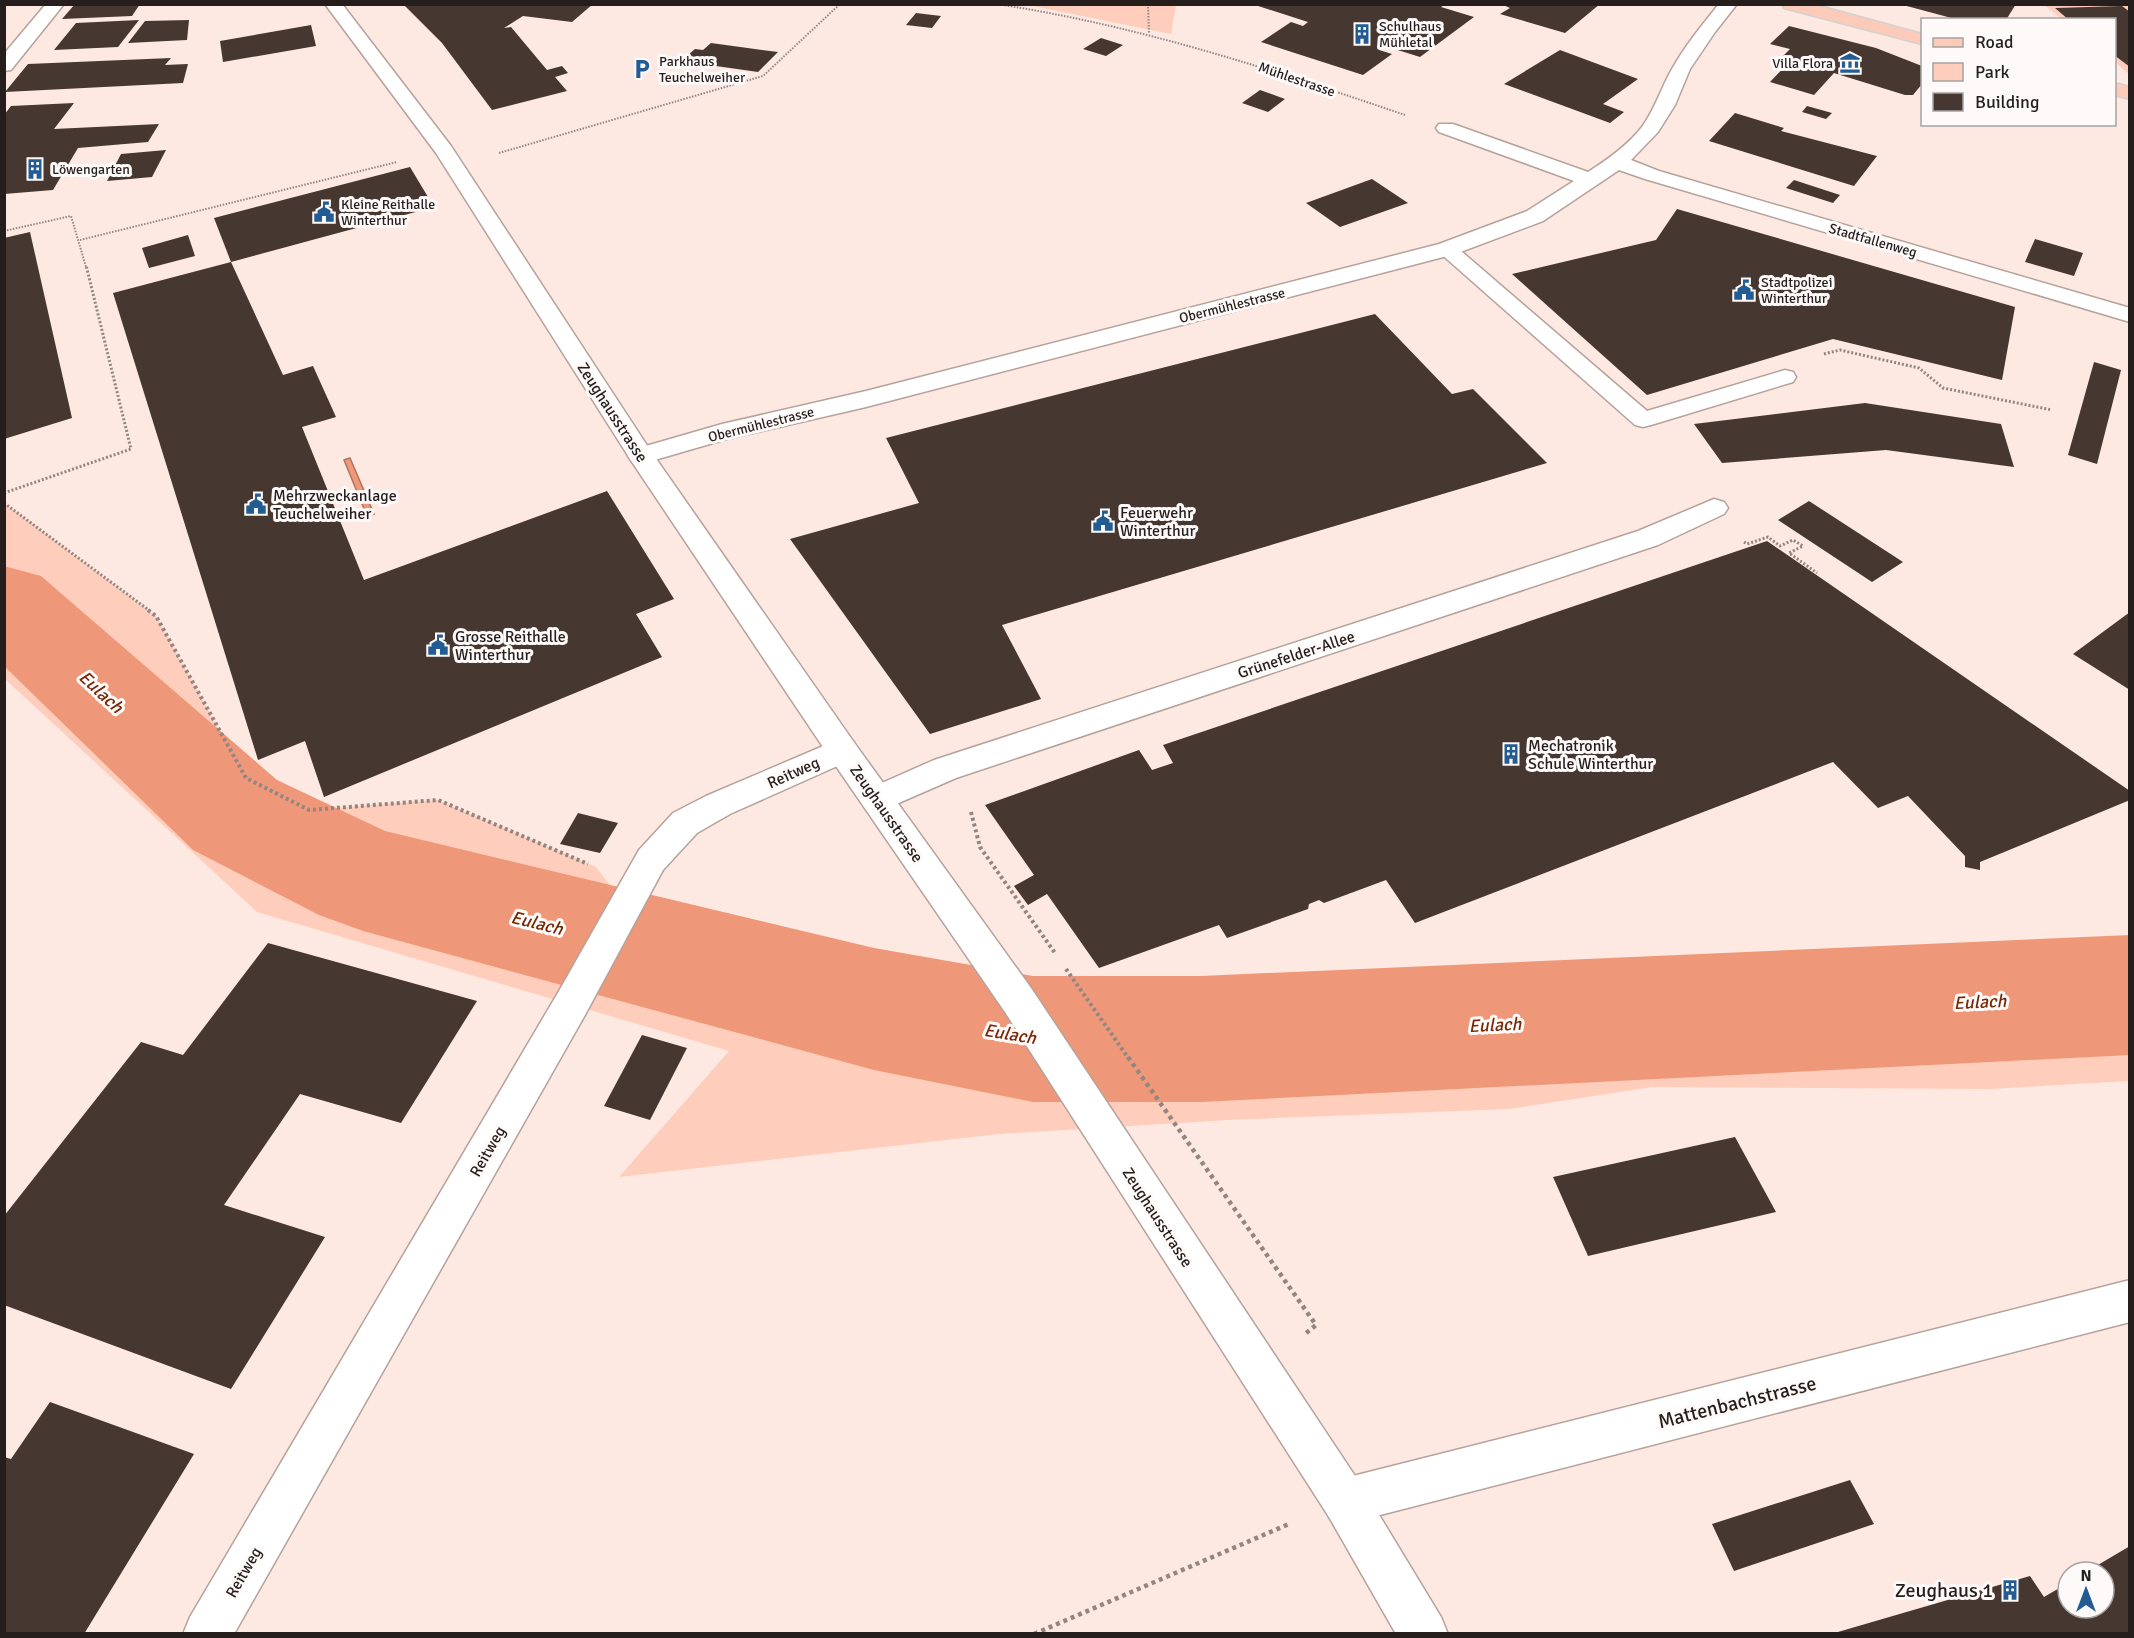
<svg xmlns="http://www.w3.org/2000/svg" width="2134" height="1638" font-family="Signika,sans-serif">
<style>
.green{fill:#ffcdbb}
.water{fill:#ef9879;stroke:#b2735d;stroke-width:1.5}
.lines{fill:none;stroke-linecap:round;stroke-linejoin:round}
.river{fill:#ef9879;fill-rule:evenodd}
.building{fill:#463731}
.lane-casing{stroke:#b5a29b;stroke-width:3}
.street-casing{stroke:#b5a29b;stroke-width:3}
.secondary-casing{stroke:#b5a29b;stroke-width:3}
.primary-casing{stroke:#d3d2d2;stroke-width:3}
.path-far3{stroke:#938581;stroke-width:2;stroke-dasharray:1.5 1.5;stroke-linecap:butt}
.path-far2{stroke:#938581;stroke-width:3;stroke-dasharray:2 2;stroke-linecap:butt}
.path-far1{stroke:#938581;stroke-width:4;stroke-dasharray:3 3;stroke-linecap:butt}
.path{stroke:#938581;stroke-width:4.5;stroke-dasharray:4 4;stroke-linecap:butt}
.lane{fill:#fff;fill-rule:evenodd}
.street{fill:#fff;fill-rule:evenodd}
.secondary{fill:#fff;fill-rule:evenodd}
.primary{fill:#fccab8;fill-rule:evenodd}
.labels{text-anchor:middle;stroke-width:6;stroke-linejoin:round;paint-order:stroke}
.far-poi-label{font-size:14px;fill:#251e1c;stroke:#fefaf9;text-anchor:start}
.far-street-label{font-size:14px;fill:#251e1c;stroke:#fefaf9}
.street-label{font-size:16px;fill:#251e1c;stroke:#fefaf9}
.poi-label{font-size:16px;fill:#251e1c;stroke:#fefaf9;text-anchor:start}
.water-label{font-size:18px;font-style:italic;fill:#742805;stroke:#fefaf9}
.near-street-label{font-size:20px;fill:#251e1c;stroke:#fefaf9}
.near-poi-label{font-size:20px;fill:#251e1c;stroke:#fefaf9;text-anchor:end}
</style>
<rect width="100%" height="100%" fill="#fde9e2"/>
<g class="green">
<polygon points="1028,5 1176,4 1176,5 1171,34"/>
<polygon points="2044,5 2129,5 2129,74 2115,62 2114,20 2062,19"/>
<polygon points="4,503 156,616 246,778 309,810 438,800 596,867 625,905 1018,1000 2129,950 2129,1081 1991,1089 1652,1087 1509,1109 1228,1120 999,1134 619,1177 729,1051 257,912 5,679"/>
</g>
<polygon class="water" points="350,458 374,514 367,516 344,460"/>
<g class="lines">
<polygon class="river" points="4,566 41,576 277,780 385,831 874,948 1033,976 1201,976 2130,935 2130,1055 1201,1102 1033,1102 874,1070 363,931 319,915 193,850 4,666"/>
</g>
<g class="building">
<polygon points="75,4 140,4 132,16 62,19"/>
<polygon points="403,4 593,4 572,22 523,16 504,28 511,27 547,70 562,66 568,73 555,77 567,91 492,110 442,43"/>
<polygon points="1252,4 1445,4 1441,7 1474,17 1420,57 1385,46 1379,50 1392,54 1363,75 1261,42 1291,22 1303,26 1308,22"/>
<polygon points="1501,4 1600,4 1565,33 1500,14 1510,8"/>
<polygon points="2016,4 2006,20 1959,20 1903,5"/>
<polygon points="2122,6 2130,12 2130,67 2114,55 2114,20 2069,20 2055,8"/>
<polygon points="916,13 941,16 932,28 906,25"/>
<polygon points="139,20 118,47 54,50 76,23"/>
<polygon points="189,20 187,40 128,43 145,21"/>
<polygon points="311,25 316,46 223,62 220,41"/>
<polygon points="1789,26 1876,48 1922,66 1922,84 1913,95 1905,95 1834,73 1814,95 1770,82 1792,59 1783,56 1790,49 1770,44"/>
<polygon points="1101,38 1123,45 1106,56 1083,49"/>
<polygon points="711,43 770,51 778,52 758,72 681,61 695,49 703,50"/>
<polygon points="1560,50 1638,79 1603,104 1624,112 1610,123 1504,84"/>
<polygon points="171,58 165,65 188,64 183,83 5,92 28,64"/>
<polygon points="1260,90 1285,99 1268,112 1242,103"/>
<polygon points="74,103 54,129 159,124 148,142 78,148 53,190 4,194 4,115 11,106"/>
<polygon points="1807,106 1832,113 1826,119 1802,112"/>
<polygon points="1735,113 1784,128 1781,131 1877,156 1854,186 1709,141"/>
<polygon points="166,150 152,177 107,181 121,154"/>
<polygon points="410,167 434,207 231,262 214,218"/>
<polygon points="1372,179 1408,203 1340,227 1306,203"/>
<polygon points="1794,180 1840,195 1833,203 1786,188"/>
<polygon points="1677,209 2015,307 2002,380 1833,339 1647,395 1512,274 1656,240"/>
<polygon points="30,232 72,418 4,439 4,238"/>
<polygon points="188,235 195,256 149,268 142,248"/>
<polygon points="2035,239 2083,253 2074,276 2025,262"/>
<polygon points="231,262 283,375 313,366 336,417 302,427 364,580 607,491 674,599 636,614 662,657 324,797 305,741 258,760 113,293"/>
<polygon points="1375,314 1452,394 1473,389 1547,463 1002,625 1041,699 930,734 790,539 919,503 886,438"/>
<polygon points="2094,362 2121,370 2097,464 2068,455"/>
<polygon points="1865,403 2001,424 2014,467 1886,450 1722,463 1694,424"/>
<polygon points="1809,501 1903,562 1872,582 1778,520"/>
<polygon points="1767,541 2130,791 2130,800 1980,862 1980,870 1965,867 1965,856 1908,796 1878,808 1833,762 1415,923 1386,880 1324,903 1319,900 1309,904 1308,909 1227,938 1219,925 1099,968 1047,894 1028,905 1014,886 1034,875 985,805 1139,750 1152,770 1173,763 1163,745"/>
<polygon points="2130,612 2130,690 2073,654"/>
<polygon points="578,813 618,823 600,853 560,844"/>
<polygon points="268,943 477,1001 401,1123 300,1094 224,1205 325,1237 231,1389 4,1305 4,1216 141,1042 183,1055"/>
<polygon points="642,1035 687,1048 650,1120 604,1106"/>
<polygon points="1735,1137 1776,1212 1588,1256 1553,1177"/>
<polygon points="50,1402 194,1454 84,1634 4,1634 4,1457 11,1459"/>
<polygon points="1850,1480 1874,1524 1734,1571 1712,1524"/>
<polygon points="2130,1546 2130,1634 1831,1634 2030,1576 2044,1597 2068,1583 2068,1608 2104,1608 2104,1572 2086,1572"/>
</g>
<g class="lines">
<g class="lane-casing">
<polygon id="lane" points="1447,243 1454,245 1647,411 1785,370 1793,372 1796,377 1793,382 1651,425 1643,427 1635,425 1440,253 1437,249 1440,245"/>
</g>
<g class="street-casing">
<g id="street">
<polygon points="46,4 64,4 11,70 4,71 4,54"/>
<path d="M1719 4H1737L1715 32 1690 69 1675 105 1658 132 1631 160 1659 171 2130 308V322L1645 179 1619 170 1543 221 1455 254 866 407 727 439 641 464 632 462 628 456 632 450 722 424 866 391 1439 244 1527 211 1574 181 1439 132 1436 128 1439 124H1453L1588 172C1607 160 1628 145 1642 127 1655 109 1661 88 1672 69 1685 46 1702 25 1719 4Z"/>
<polygon points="1714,499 1724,502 1728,508 1724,514 1658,545 956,778 878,812 866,808 862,799 866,790 934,760 1638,531"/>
<polygon points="842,738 853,741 858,750 853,759 730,814 697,833 663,870 585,1015 234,1634 183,1634 190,1617 559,991 639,850 673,813 706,796"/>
<polygon points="2130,1280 2130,1322 1345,1524 1329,1517 1322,1501 1329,1485 1345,1478"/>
</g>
</g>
<g class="secondary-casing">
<polygon id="secondary" points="325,4 342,4 451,146 650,450 853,741 1031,988 1361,1485 1441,1617 1448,1634 1396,1634 1329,1517 1005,1012 831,759 632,462 436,153"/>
</g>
<g class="primary-casing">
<g id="primary">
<polygon points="1782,4 1812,4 1922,34 1922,44 1784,8"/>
<polygon points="2114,83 2130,87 2130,99 2114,95"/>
</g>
</g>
<g class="path-far3">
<path d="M996 4C1137 25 1270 69 1405 115"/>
<polyline points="1148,4 1149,34"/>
<polyline points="499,153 763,76 840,4"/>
<polyline points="4,231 71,216 86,267"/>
<polyline points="80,240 397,162"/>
</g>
<g class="path-far2">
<polyline points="1824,354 1840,350 1919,368 1943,388 2052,410"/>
<polyline points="4,493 131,449 86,265"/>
<polyline points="4,503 150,611"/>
<polyline points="1744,542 1747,544 1768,537 1780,546 1793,540 1803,546 1789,553 1817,573"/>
</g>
<g class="path-far1">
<polyline points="148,610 156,616 246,778 309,810 438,800 588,864"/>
<polyline points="971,812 980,847 1055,953"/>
<polyline points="1066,969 1129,1059"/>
</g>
<g class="path">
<polyline points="1128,1057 1316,1325 1305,1334"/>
<polyline points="1034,1634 1289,1524"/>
</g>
<use href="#lane" class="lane"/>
<use href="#street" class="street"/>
<use href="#secondary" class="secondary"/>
<use href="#primary" class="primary"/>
</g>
<defs>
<g id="building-bare" transform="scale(1.62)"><path d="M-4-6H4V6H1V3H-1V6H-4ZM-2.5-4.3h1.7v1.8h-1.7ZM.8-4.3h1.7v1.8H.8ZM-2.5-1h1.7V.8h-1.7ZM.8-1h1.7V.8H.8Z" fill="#225c93" stroke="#fefaf9" stroke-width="2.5" paint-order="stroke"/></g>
<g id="museum-bare" transform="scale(1.62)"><path d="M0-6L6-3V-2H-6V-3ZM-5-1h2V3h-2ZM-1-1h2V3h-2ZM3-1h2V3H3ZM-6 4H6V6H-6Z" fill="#225c93" stroke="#fefaf9" stroke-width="2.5" paint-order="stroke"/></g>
<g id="parking-bare" transform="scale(1.62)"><path d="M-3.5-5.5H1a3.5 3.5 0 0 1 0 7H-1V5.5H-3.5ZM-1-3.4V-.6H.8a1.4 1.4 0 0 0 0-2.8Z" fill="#225c93" stroke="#fefaf9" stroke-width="2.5" paint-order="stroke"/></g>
<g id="civic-bare" transform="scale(1.62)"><path d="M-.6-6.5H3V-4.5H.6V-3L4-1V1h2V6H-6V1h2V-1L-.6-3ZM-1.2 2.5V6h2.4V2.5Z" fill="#225c93" stroke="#fefaf9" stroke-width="2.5" paint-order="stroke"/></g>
</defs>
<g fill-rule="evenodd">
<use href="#building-bare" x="1362" y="34"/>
<use href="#museum-bare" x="1850" y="63"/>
<use href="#parking-bare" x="642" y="69"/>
<use href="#building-bare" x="35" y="169"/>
<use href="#civic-bare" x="324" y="212"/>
<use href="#civic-bare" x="1744" y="290"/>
<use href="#civic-bare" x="256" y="504"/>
<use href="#civic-bare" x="1103" y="521"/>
<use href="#civic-bare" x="438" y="645"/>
<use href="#building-bare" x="1511" y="754"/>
<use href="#building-bare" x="2010" y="1590"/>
</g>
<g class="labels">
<g class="far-poi-label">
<text x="1379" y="31">Schulhaus<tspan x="1379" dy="16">Mühletal</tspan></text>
<text x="659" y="66">Parkhaus<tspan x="659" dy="16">Teuchelweiher</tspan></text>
<text x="1833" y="68" text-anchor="end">Villa Flora</text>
<text x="52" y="174">Löwengarten</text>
<text x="341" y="209">Kleine Reithalle<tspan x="341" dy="16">Winterthur</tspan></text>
<text x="1761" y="287">Stadtpolizei<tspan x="1761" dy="16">Winterthur</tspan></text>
</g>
<g class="far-street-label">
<text transform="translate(1297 79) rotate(19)" y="5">Mühlestrasse</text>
<text transform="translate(1873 240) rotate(16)" y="5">Stadtfallenweg</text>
<text transform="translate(1232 305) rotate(-14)" y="5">Obermühlestrasse</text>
<text transform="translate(761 424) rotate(-14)" y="5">Obermühlestrasse</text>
</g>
<g class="street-label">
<text transform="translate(613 412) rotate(57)" y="6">Zeughausstrasse</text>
<text transform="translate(1296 654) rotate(-18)" y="6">Grünefelder-Allee</text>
<text transform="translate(793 772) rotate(-24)" y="6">Reitweg</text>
<text transform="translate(887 813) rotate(55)" y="6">Zeughausstrasse</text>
<text transform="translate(487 1151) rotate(-60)" y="6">Reitweg</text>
<text transform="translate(1158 1217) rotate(57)" y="6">Zeughausstrasse</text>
<text transform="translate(243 1572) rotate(-60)" y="6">Reitweg</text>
</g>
<g class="poi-label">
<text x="273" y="501">Mehrzweckanlage<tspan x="273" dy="18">Teuchelweiher</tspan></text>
<text x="1120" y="518">Feuerwehr<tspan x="1120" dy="18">Winterthur</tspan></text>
<text x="455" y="642">Grosse Reithalle<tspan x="455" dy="18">Winterthur</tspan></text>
<text x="1528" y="751">Mechatronik<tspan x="1528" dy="18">Schule Winterthur</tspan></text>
</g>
<g class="water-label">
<text transform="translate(101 692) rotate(43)" y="6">Eulach</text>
<text transform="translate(537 923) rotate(14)" y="6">Eulach</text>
<text transform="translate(1980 1002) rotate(-3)" y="6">Eulach</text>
<text transform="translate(1495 1025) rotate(-3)" y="6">Eulach</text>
<text transform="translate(1010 1034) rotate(9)" y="6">Eulach</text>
</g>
<g class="near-street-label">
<text transform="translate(1737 1402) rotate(-14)" y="7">Mattenbachstrasse</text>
</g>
<g class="near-poi-label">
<text x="1993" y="1597">Zeughaus 1</text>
</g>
</g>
<rect width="2134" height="1638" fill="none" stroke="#251e1c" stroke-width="12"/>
<rect x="1921" y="18" width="195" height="108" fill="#fefaf9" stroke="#a7a2a1" stroke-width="1.5"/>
<rect x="1933" y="38" width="30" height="9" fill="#fccab8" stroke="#a7a2a1" stroke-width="1.5"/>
<text x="1975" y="48" font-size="18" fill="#251e1c">Road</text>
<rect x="1933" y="63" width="30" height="18" fill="#ffcdbb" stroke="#a7a2a1" stroke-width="1.5"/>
<text x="1975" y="78" font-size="18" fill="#251e1c">Park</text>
<rect x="1933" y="93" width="30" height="18" fill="#463731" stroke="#a7a2a1" stroke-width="1.5"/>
<text x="1975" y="108" font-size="18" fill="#251e1c">Building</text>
<g transform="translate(2086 1590)"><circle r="28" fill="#fefaf9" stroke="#a7a2a1" stroke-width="1.5"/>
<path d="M0-4.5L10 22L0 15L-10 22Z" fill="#225c93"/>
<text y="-9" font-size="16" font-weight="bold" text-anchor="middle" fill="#251e1c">N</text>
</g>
</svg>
